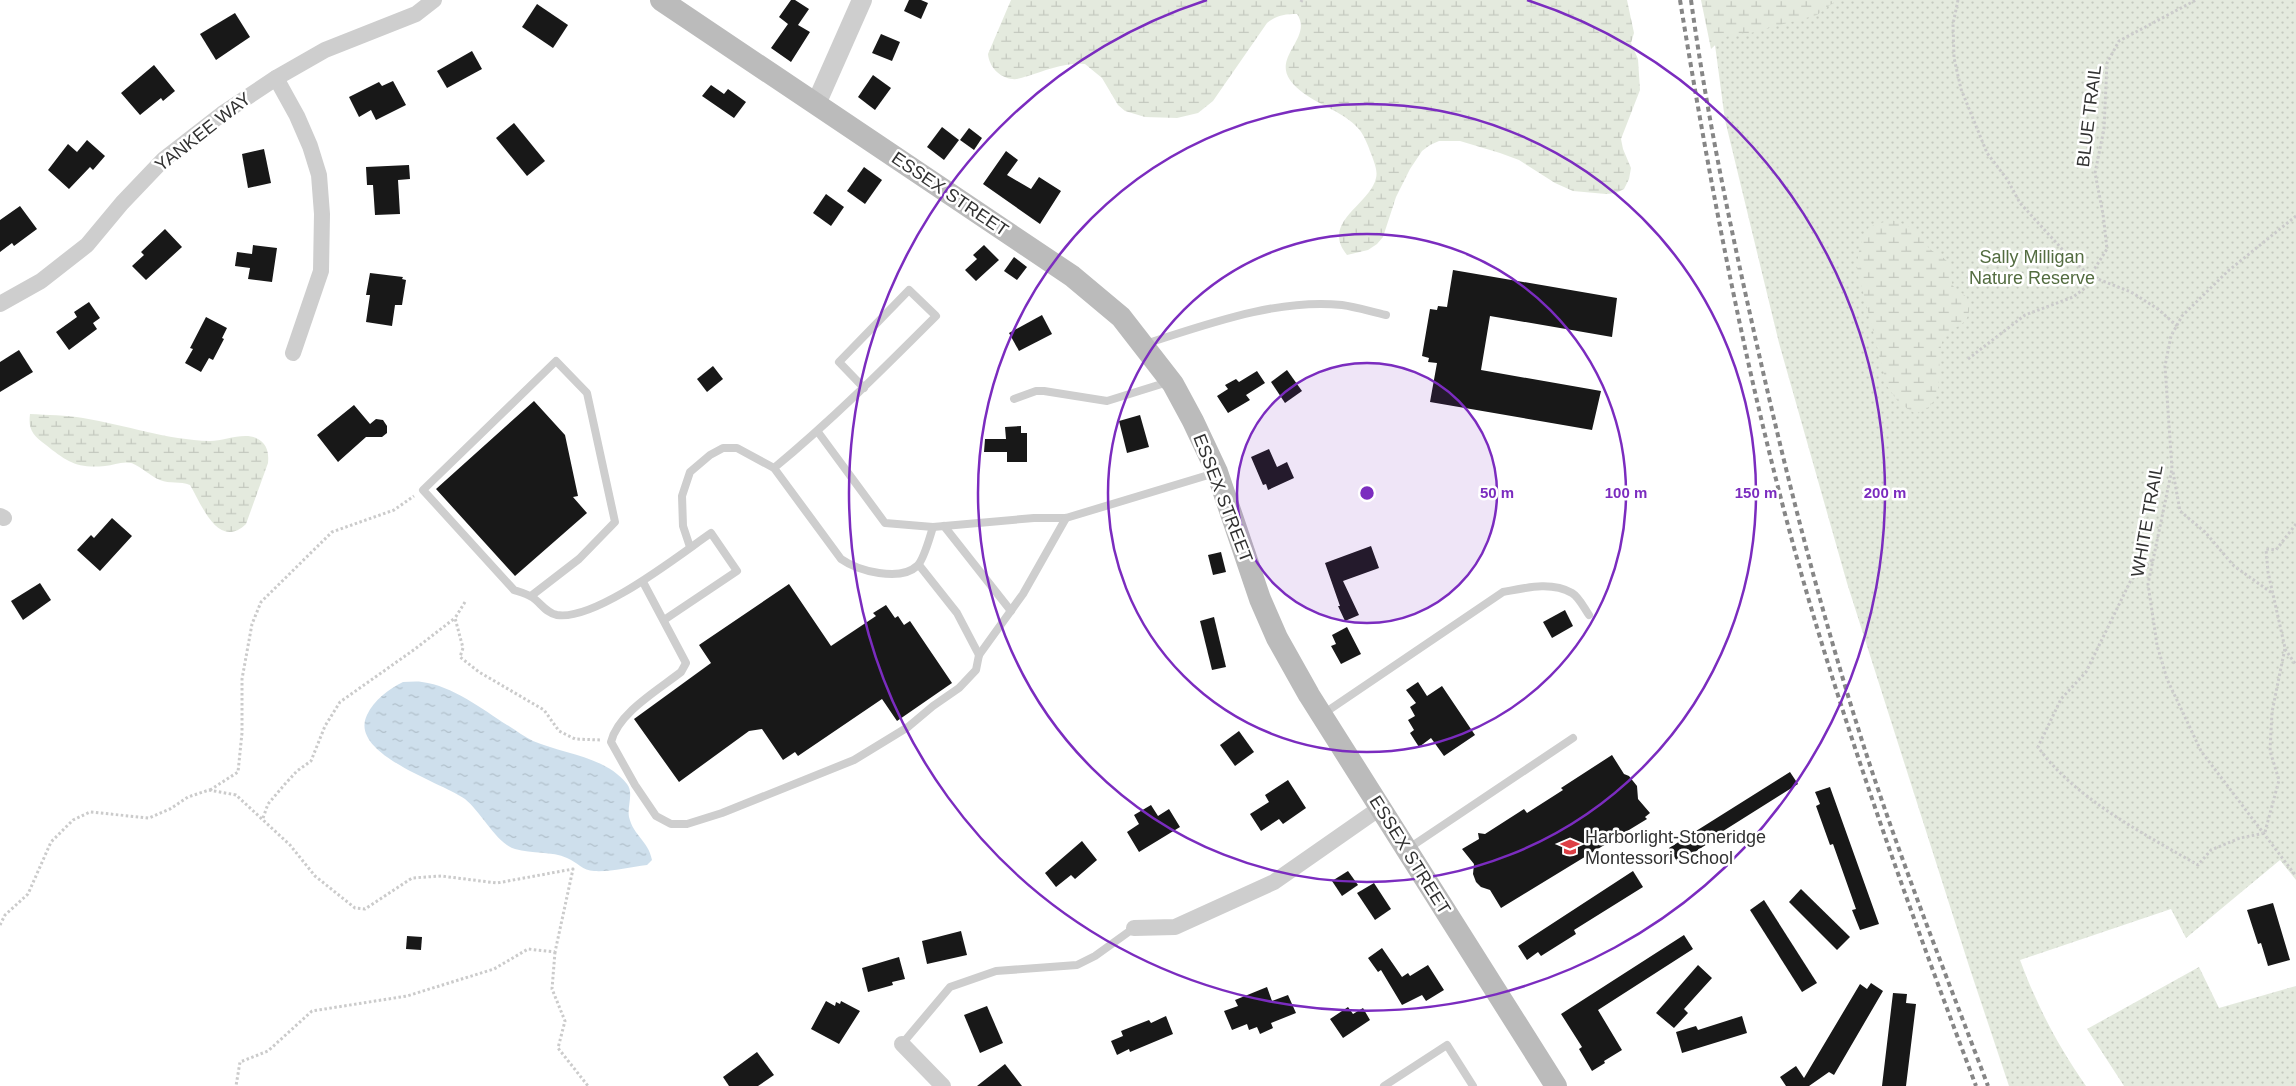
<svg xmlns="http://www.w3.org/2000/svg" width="2296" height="1086" font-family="Arial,sans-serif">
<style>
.green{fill:url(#green-dots)}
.wetland{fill:url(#wetland-marsh)}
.water{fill:url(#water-ripples)}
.building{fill:#181818}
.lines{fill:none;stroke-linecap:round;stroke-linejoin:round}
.path{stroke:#cbcbcb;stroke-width:3;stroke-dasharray:2.5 2.5;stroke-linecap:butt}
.service{stroke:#cecece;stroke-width:8}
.minor{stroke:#cecece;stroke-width:16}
.tertiary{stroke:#cecece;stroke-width:20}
.secondary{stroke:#bbb;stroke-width:22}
.rail{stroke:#868686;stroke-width:4;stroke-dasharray:5 4;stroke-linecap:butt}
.ring{fill:none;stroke:#7b2cbf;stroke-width:2.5}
.labels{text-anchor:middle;stroke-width:5;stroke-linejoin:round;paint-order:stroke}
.street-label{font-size:18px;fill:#313131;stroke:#fff}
.park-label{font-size:18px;fill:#536c40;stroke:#fff}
.poi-label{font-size:18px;fill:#313131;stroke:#fff;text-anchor:start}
.centre{fill:#7b2cbf;stroke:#fff;stroke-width:2.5}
.ring-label{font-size:15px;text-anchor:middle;font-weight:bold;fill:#7b2cbf;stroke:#fff;stroke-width:5;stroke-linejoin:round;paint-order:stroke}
</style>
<defs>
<pattern id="green-dots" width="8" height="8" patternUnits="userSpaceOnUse" patternTransform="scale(1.25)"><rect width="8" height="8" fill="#e4eade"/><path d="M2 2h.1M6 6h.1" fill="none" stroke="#c4c9bf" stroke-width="1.8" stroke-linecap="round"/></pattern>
<pattern id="wetland-marsh" width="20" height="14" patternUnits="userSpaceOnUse" patternTransform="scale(1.25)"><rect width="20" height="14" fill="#e4eade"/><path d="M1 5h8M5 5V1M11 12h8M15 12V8" fill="none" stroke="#c4c9bf"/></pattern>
<pattern id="water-ripples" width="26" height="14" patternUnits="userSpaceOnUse" patternTransform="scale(1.25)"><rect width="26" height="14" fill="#cedfec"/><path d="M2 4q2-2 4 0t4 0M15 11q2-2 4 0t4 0" fill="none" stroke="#b1c0cb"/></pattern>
</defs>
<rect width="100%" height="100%" fill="#fff"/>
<g class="green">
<path d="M1709 0H2296V880L2280 860 2186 938 2171 909 2020 960C2038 1008 2057 1044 2086 1086H2009L1969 966 1847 583 1779 343 1725 120Z"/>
<polygon points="2199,967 2219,1008 2296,986 2296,1086 2124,1086 2087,1029"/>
</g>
<g class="wetland">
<path d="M1011 0H1627L1634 33 1631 43 1638 59 1640 90 1621 139 1623 149 1631 168 1629 179 1624 189 1616 193 1606 194 1573 191 1555 183 1519 160 1500 153 1460 141H1439L1430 145 1422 151 1410 169 1396 197 1383 237 1377 244 1368 250 1347 255C1320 222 1370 205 1376 178 1378 171 1374 162 1372 156 1368 146 1364 133 1356 126 1337 107 1306 102 1290 80 1273 56 1313 37 1297 14 1285 14 1277 15 1267 23L1213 101 1198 113 1177 118 1145 117 1125 111 1118 105 1102 78 1085 64C1066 62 1046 70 1028 76 1023 77 1017 80 1013 79 999 78 989 66 988 54Z"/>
<path d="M1701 0H1837L1817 15 1747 34C1730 32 1723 38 1711 49Z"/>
<path d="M1890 220C1902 222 1914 228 1922 238 1925 241 1927 247 1931 250 1938 256 1947 257 1950 267 1953 274 1949 283 1955 288 1961 294 1968 294 1969 305 1971 331 1948 323 1942 342 1935 368 1949 404 1916 414L1899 403 1887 386 1864 295 1858 275 1857 265 1860 245 1869 227Z"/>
<path d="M30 414C47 415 66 415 83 418 126 425 167 440 210 441 224 441 243 432 256 438 267 443 269 452 268 463L246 524C218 551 201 503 190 485 180 481 170 484 160 480 152 477 137 464 131 463 122 461 114 465 105 466 77 469 66 461 46 445 33 435 28 430 30 414Z"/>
</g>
<path class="water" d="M403 682C409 682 416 681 422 682 453 686 482 709 507 725 516 730 524 737 533 741 563 754 605 756 627 784 634 793 627 806 629 817 634 837 648 840 652 860L647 865C630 867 611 872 594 871 583 871 577 862 567 858 552 851 532 854 515 849 497 844 481 812 465 799 441 782 348 754 367 715 374 700 389 689 403 682Z"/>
<g class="building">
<polygon points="791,0 795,0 809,9 798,25 810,32 791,62 771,48 788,24 779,17"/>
<polygon points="909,0 921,0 928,3 921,19 904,11"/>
<polygon points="537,4 568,25 553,48 522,27"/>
<polygon points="235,13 250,37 216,60 200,34"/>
<polygon points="881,34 900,42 892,61 872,53"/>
<polygon points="472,51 482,69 447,88 437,71"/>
<polygon points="154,65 175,91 163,101 161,98 140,115 121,93"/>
<polygon points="873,75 891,88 875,110 858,97"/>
<polygon points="393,81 406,105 376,120 371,110 359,117 349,97 379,82 382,86"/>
<polygon points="711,85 724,94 728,89 746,102 734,118 702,96"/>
<polygon points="514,123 545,161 527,176 496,138"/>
<polygon points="942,127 959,140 944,160 927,147"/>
<polygon points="969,128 982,138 974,150 960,140"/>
<polygon points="87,140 105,156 93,170 90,167 69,189 48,170 68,144 77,152"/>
<polygon points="264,149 271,183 248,188 242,154"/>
<polygon points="1006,151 1018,160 1007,175 1031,189 1039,177 1061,191 1040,224 983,184"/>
<polygon points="409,165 410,179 398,180 400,214 375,215 373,185 367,185 366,167"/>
<polygon points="864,167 882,180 865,204 847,191"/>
<polygon points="826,194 844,207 831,226 813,213"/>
<polygon points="20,206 37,229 14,246 12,243 0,252 0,220"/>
<polygon points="165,229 182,247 146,280 132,266 144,255 141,252"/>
<polygon points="253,245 277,248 272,282 248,279 250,268 235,266 237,252 252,254"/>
<polygon points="984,245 999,260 976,281 965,270 977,259 973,255"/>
<polygon points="1014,257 1027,267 1017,280 1004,271"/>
<polygon points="1453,270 1617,298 1612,337 1490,316 1481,370 1601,391 1592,430 1430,402 1437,363 1428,362 1429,358 1422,356 1430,309 1437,310 1438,306 1447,307"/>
<polygon points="370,273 403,277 402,279 406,280 402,305 395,305 392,326 366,322 370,295 366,295"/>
<polygon points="89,302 100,318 93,323 97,329 69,350 56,332 77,317 74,312"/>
<polygon points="1042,315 1052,334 1019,351 1009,333"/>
<polygon points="206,317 227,328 222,338 224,339 213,360 209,358 201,372 185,363 193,349 190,348"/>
<polygon points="19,350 33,372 0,392 0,362"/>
<polygon points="713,366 723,379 707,392 697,379"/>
<polygon points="1287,370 1302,391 1285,403 1271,382"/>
<polygon points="1257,371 1265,383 1246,395 1250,400 1228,413 1217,396 1228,389 1225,385 1236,379 1239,382"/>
<polygon points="534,401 565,435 578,496 573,497 587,513 515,576 436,489"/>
<polygon points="354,405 370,424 376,419 383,420 387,426 387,433 382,437 366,437 338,462 317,435"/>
<polygon points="1140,415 1149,447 1127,453 1119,421"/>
<polygon points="1021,426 1021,433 1027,433 1027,462 1007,462 1007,452 984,452 985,439 1006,439 1005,427"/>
<polygon points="1269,449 1277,467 1287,462 1294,478 1268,490 1266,484 1263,485 1251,457"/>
<polygon points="112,518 132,536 100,571 77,550 91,535 94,538"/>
<polygon points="1371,546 1379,568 1343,581 1359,615 1345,621 1338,606 1340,606 1325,563"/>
<polygon points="1221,552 1226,572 1213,575 1208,555"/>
<polygon points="40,583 51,600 23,620 11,601"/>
<polygon points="789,584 831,646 876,616 873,613 886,605 895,618 898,616 904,625 910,621 952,683 897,721 882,699 798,756 795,752 783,760 762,729 749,731 679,782 634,719 711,663 699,645"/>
<polygon points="1565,610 1573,626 1552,638 1543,622"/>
<polygon points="1214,617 1226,667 1212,670 1200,621"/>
<polygon points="1347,627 1361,654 1341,664 1331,646 1336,644 1332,635"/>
<polygon points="1418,682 1427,696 1442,686 1475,735 1444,756 1431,738 1419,747 1410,733 1414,730 1408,720 1415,716 1410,707 1416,703 1406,690"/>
<polygon points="1239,731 1254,752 1235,766 1220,745"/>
<polygon points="1612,755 1624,774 1629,776 1637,786 1638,799 1650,813 1645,817 1647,819 1501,908 1490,890 1481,887 1476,882 1473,874 1474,864 1462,849 1479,839 1478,833 1485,834 1524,809 1527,813 1563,790 1561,788"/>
<polygon points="1790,772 1798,784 1720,833 1721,835 1678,863 1669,848"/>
<polygon points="1288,780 1306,808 1283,824 1279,819 1261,831 1250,814 1269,802 1265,795"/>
<polygon points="1830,787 1879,924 1860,930 1852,910 1856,909 1833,844 1830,845 1816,806 1820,804 1815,792"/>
<polygon points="1151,805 1158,816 1169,809 1180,827 1139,852 1127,832 1139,824 1134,815"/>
<polygon points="1082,841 1097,860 1075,879 1071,875 1056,887 1045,873"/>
<polygon points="1348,871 1358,885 1342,896 1332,881"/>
<polygon points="1633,871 1643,887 1574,930 1576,934 1541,956 1538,952 1527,960 1518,946"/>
<polygon points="1374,883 1391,909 1375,920 1357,893"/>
<polygon points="1801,889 1850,937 1837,950 1789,902"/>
<polygon points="1764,900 1817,983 1802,992 1750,910"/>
<polygon points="2273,903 2290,960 2268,966 2261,943 2258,944 2247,910"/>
<polygon points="961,931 967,955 927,964 922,941"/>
<polygon points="1684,935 1693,949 1598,1010 1622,1050 1604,1061 1605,1063 1592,1071 1579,1049 1582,1047 1561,1014"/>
<polygon points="407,936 422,937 421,950 406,949"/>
<polygon points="1382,948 1402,977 1408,973 1410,976 1428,965 1444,990 1426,1001 1422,995 1402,1005 1381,970 1378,972 1368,958"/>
<polygon points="899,957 905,979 892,982 893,985 868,992 862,968"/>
<polygon points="1698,965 1712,978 1684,1009 1688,1013 1674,1028 1656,1013"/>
<polygon points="1871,983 1883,991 1834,1075 1829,1072 1809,1086 1786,1086 1780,1077 1796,1066 1804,1078 1860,984 1867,989"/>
<polygon points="1267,987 1272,1001 1288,995 1296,1013 1271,1023 1273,1028 1260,1034 1257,1027 1249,1030 1247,1024 1232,1030 1224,1011 1238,1006 1235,1000"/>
<polygon points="1893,993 1907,994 1906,1003 1916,1004 1906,1086 1882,1086"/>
<polygon points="826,1001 835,1006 836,1002 840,1004 841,1001 860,1011 839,1044 811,1029"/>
<polygon points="987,1006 1003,1043 980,1053 964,1015"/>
<polygon points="1348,1007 1353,1014 1363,1008 1370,1020 1343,1038 1330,1019"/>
<polygon points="1166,1016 1173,1034 1130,1052 1129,1049 1117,1055 1111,1041 1123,1036 1121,1031 1149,1020 1151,1023"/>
<polygon points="1742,1016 1747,1033 1682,1053 1676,1032 1696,1026 1698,1030"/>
<polygon points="757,1052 774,1075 758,1086 729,1086 723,1077"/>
<polygon points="1005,1064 1022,1086 977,1086"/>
</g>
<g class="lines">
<g class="path">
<polyline points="1958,0 1953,24 1954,58 1961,89 1987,153 2007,179 2020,203 2062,249 2090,276 2131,292 2158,309 2177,326"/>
<polyline points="1301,2 1302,0"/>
<polyline points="2296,216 2228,271 2182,316 2171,336 2165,366 2172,469 2148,584 2157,645 2167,679 2201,751 2296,876"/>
<polyline points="1968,359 2025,315 2073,297 2085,288 2090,276 2107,249 2103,214 2095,173 2104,129 2107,63 2119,41 2196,0"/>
<polyline points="2173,472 2180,511 2205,532 2234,566 2272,593"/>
<path d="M2152 560 2131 580 2086 672 2061 699 2038 747C2074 798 2144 834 2198 865L2211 850 2240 838 2265 833"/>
<polyline points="465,602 455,618 463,648 460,657 479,672 544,710 559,731 575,739 601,740"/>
<polyline points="2285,649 2296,665"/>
<polyline points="210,790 238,772 242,733 242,679 252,624 261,602 332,532 394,510 414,496"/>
<polyline points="263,818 268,804 285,784 297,771 311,761 325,726 340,702 415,649 455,618"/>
<polyline points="2265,832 2279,780 2270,751 2272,712 2285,648 2268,572 2266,549 2276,550 2296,524"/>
<polyline points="0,925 5,915 28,894 51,842 73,820 90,812 149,818 170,809 188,797 209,790 236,795 290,845 315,876 355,908 365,909 412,878 441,876 497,883 573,869 555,952 528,949 494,969 407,996 312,1011 268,1051 240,1062 236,1086"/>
<polyline points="555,952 552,989 565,1021 558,1048 588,1086"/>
</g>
<g class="service">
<path d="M1145 344C1205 325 1277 298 1342 305 1357 307 1372 312 1386 315"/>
<polyline points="1014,399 1036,391 1044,391 1107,401 1168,382"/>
<polyline points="818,432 885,523 933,527 1034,518 1066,518 1215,473"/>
<path d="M774 468C831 421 883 369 936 316L909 290 839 362 864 388"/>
<polyline points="944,526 1011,611"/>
<path d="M690 547 683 526 682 496 690 472 710 455 723 448H737L774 468 841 559C858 571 900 582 917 566 924 560 930 536 933 527"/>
<polyline points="919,565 957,613 979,655"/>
<path d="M643 582 686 663 681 672C658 690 618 713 611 742L635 785 656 816 671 824H687L722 813 854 760 908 727 933 706 959 688 976 670 979 655 1023 594 1066 518"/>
<path d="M531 596 579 559 615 522 587 393 556 361 423 490 514 590C520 592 527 594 532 597 541 603 546 613 557 615 596 621 679 555 711 533L737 571 664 620"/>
<path d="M1323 714 1503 592C1525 588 1551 581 1572 593 1579 597 1584 608 1589 615"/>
<polyline points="1409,848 1573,738"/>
<polyline points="902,1044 950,987 996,971 1077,965 1095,956 1134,928"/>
<polyline points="1384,1086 1447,1045 1473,1086"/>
</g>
<g class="minor">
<polyline points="276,78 297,116 310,146 319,175 322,214 321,271 293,353"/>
<polyline points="0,304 41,281 87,245 122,203 164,159 222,114 276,78 325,50 416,14 434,0"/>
<polyline points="0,516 4,518"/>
<polyline points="1134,928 1175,927 1274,882 1380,808"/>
<polyline points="902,1044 943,1086"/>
</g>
<polyline class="tertiary" points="816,104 862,0"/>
<polyline class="secondary" points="661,0 1072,276 1121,317 1173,384 1193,421 1217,472 1260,599 1277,638 1309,695 1556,1086"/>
<g class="rail">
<path d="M1680 0C1713 203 1752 406 1810 604 1858 767 1916 927 1976 1086"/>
<path d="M1691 0C1706 109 1728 216 1752 323 1784 467 1820 610 1865 750 1902 864 1946 975 1988 1086"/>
</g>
</g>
<circle cx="1367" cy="493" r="130" fill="#7b2cbf" fill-opacity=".12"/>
<g class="ring">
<circle cx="1367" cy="493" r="130"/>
<circle cx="1367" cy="493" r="259"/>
<circle cx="1367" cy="493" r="389"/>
<path d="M1527 0A518 518 0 1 1 1207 0"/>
</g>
<defs>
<g id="school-bare" transform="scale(1.5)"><path d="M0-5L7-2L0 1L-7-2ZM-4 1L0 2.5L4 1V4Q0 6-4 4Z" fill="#dd3f45" stroke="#fff" stroke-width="2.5" paint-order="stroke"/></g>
</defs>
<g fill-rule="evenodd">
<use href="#school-bare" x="1570" y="847"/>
</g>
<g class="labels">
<g class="street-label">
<text transform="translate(2089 116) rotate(-83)" y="6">BLUE TRAIL</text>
<text transform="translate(203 132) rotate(-38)" y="6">YANKEE WAY</text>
<text transform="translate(950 194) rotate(34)" y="6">ESSEX STREET</text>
<text transform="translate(1223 498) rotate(69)" y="6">ESSEX STREET</text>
<text transform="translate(2147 521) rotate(-80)" y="6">WHITE TRAIL</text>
<text transform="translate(1410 855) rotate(58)" y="6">ESSEX STREET</text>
</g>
<g class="park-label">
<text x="2032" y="263">Sally Milligan<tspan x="2032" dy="21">Nature Reserve</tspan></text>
</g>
<g class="poi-label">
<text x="1585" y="843">Harborlight-Stoneridge<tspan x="1585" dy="21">Montessori School</tspan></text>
</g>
</g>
<circle cx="1367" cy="493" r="8" class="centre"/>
<g class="ring-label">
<text x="1497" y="498">50 m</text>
<text x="1626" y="498">100 m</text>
<text x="1756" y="498">150 m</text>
<text x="1885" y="498">200 m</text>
</g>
</svg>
